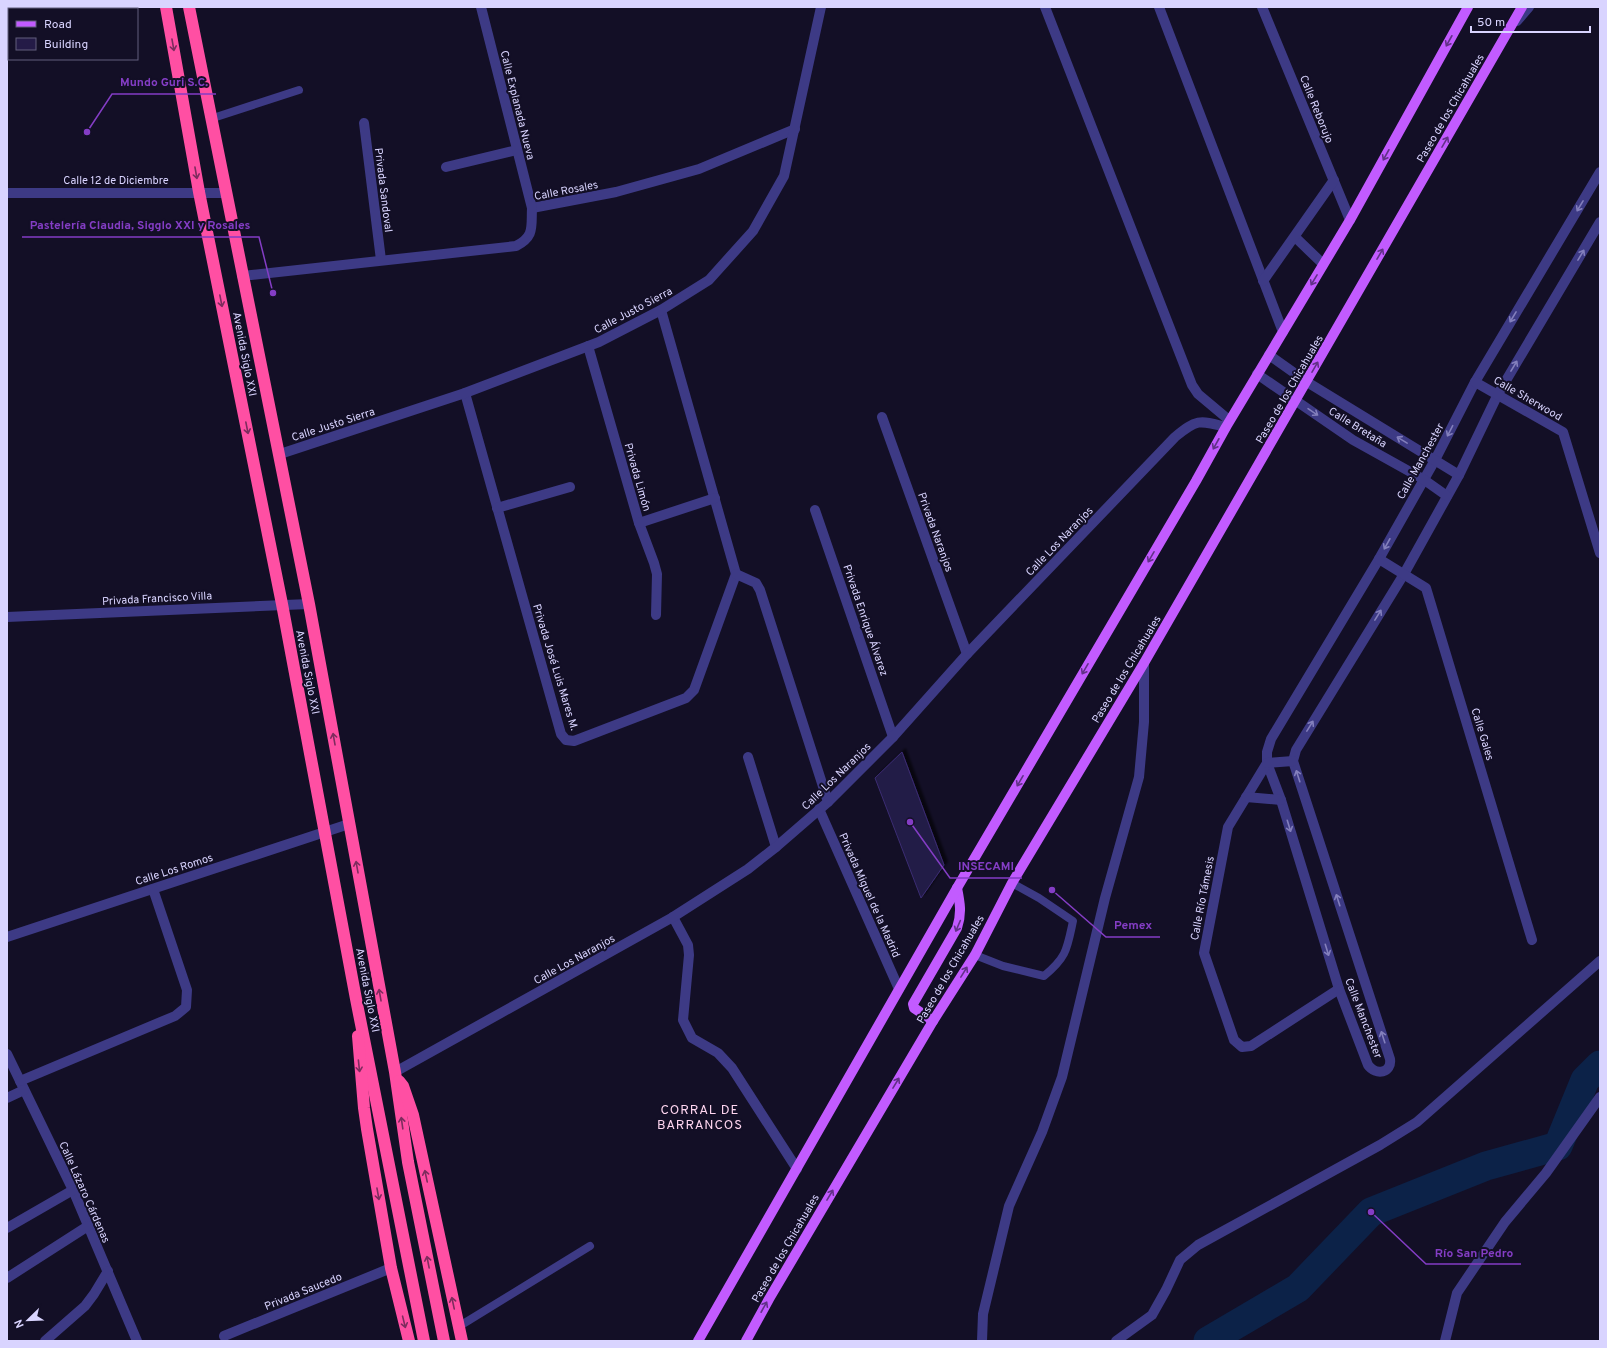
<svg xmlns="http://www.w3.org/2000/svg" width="1607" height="1348" font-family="Overpass,sans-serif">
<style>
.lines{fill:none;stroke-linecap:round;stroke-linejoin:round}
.river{stroke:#0c2248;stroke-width:29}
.building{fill:#241b47;stroke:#3b2d73;filter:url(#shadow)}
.lane{stroke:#3d3a85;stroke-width:8}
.street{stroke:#3d3a85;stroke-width:10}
.primary{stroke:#c25bff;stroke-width:10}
.highway{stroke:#ff4fa3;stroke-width:12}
.oneway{stroke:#623188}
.oneway2{stroke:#7d2c5e}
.oneway3{stroke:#837fbc}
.labels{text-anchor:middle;stroke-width:4;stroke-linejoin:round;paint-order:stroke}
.street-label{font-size:11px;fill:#d9d4ff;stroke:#130f26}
.quarter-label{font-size:13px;letter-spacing:1px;fill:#ffd6f0;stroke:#130f26}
.leader{fill:none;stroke:#843dc5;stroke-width:1.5}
.callout-dot{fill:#843dc5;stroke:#130f26;stroke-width:1.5}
.callout-label{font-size:12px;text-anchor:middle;font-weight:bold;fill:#843dc5;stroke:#130f26;stroke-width:4;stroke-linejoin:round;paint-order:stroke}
</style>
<defs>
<filter id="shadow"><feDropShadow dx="3.5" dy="-3.5" stdDeviation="1" flood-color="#0009"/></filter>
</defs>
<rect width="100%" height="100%" fill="#130f26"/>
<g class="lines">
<polyline class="river" points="1208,1341 1298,1288 1371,1212 1486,1166 1558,1146 1585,1080 1600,1065"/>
</g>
<polygon class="building" points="902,752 944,865 921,898 875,778"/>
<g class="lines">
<g class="lane">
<polyline points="210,119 299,90"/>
<path d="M975 955 1003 966 1044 976C1067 957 1067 949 1073 921L1039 898 1012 883"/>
<polyline points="458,1327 590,1246"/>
</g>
<g class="street">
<polyline points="1045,7 1192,385 1198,394 1229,420"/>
<polyline points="1159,7 1283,332"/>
<polyline points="1262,7 1350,220"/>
<polyline points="1517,21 1529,7"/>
<polyline points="364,123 381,260"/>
<polyline points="446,167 517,150"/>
<path d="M1600 172 1475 382 1435 460 1379 559 1271 739 1267 752V763L1281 800 1339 989 1368 1065C1376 1076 1392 1073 1390 1059L1293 761 1296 750 1404 574 1459 475 1498 394 1600 222"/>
<polyline points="7,193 225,193"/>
<polyline points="532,208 616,192 699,169 795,129"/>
<polyline points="1295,237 1323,264"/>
<path d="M242 276 516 246C535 236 531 227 532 208L481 7"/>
<polyline points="1263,281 1334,180"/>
<polyline points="661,310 736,574"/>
<polyline points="588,346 639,523 654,563 657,574 656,615"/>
<polyline points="1269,355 1307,382 1459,475"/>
<polyline points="1257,374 1353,440 1423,479 1447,496"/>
<polyline points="1475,382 1563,432 1600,553"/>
<polyline points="465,393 561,734 566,740 574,741 686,698 694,690 736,574"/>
<polyline points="882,417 967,654"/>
<polyline points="280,454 465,393 599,342 661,310 709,280 753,231 784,176 821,7"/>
<polyline points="497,508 570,487"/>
<polyline points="815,510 893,737"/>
<polyline points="639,523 715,498"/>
<polyline points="1379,559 1426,588 1532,940"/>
<polyline points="736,574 756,583 760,590 828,802"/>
<polyline points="7,617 309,604"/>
<polyline points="748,757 776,847"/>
<polyline points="1267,763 1228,827 1204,953 1234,1040 1242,1047 1251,1046 1339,989"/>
<polyline points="1267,763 1293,761"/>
<polyline points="1246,797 1281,800"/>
<polyline points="819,809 899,989"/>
<polyline points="673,917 688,945 689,955 683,1020 692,1038 718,1053 732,1068 797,1169"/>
<polyline points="7,937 349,824"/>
<polyline points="7,1054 73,1190 137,1341"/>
<path d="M395 1072 673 917 748 869 776 847 828 802 893 737 967 654 1175 437C1197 419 1199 420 1226 427"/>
<polyline points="20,1081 175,1016 186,1007 187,990 153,889"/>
<polyline points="7,1098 24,1090"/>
<polyline points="7,1228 73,1190"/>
<polyline points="7,1278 88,1226"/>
<polyline points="224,1336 391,1268"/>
<polyline points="45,1341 85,1306 94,1294 108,1271"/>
<polyline points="982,1341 983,1314 1009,1206 1042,1132 1062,1077 1105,898 1139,777 1144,722 1144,663"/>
<polyline points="1116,1341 1152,1315 1166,1290 1180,1260 1198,1245 1380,1145 1417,1122 1600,961"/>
<polyline points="1445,1341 1457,1293 1505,1222 1546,1173 1600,1097"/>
</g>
<g class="primary">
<path d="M933 1021 914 1008 913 1004 957 928C962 913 960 903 957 888"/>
<polyline points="698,1341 957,888 1196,481 1226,427 1350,220 1468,7"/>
<polyline points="746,1341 769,1299 933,1021 975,955 1012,883 1144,663 1522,7"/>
</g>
<g class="highway">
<polyline points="166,7 199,192 282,604 356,999 424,1341"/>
<polyline points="189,7 309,604 395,1072 408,1162 444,1341"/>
<polyline points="358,1036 364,1108 367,1129 391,1268 409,1341"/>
<polyline points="399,1081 403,1086 413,1115 462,1341"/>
</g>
</g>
<defs><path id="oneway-shaft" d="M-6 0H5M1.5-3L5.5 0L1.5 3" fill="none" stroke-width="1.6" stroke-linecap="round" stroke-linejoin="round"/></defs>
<g class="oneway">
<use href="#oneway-shaft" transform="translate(1449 41) rotate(119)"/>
<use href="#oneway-shaft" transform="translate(1445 142) rotate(-60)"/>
<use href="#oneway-shaft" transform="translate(1386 155) rotate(119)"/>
<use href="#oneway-shaft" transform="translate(1380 254) rotate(-60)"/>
<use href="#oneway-shaft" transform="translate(1314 280) rotate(121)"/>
<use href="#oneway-shaft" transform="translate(1315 367) rotate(-60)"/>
<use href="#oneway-shaft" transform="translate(1216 444) rotate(119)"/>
<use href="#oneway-shaft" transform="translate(1151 557) rotate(120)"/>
<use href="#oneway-shaft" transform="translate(1085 669) rotate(120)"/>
<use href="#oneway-shaft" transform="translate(1020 781) rotate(120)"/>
<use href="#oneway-shaft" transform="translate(958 926) rotate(113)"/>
<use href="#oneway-shaft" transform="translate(964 972) rotate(-58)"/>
<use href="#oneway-shaft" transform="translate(896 1083) rotate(-59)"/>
<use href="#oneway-shaft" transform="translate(830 1195) rotate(-59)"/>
<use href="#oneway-shaft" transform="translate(764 1307) rotate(-61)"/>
</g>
<g class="oneway2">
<use href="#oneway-shaft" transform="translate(173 45) rotate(80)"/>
<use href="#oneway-shaft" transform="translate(196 173) rotate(80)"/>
<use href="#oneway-shaft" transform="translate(221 301) rotate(79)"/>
<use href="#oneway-shaft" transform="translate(247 428) rotate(79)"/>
<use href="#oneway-shaft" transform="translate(334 739) rotate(-100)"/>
<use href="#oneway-shaft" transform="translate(357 867) rotate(-100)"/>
<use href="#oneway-shaft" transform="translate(380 995) rotate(-100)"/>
<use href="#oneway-shaft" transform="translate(359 1066) rotate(84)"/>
<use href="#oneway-shaft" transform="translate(402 1123) rotate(-98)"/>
<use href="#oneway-shaft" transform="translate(426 1176) rotate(-102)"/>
<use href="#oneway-shaft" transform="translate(378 1194) rotate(80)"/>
<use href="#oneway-shaft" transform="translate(428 1262) rotate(-101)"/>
<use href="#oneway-shaft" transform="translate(453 1303) rotate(-102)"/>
<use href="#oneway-shaft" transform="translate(404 1322) rotate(76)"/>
</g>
<g class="oneway3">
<use href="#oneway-shaft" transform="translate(1580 206) rotate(121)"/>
<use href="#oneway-shaft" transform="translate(1581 255) rotate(-59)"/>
<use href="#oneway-shaft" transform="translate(1513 317) rotate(121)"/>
<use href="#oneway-shaft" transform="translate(1514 366) rotate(-59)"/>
<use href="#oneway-shaft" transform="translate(1313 412) rotate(34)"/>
<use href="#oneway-shaft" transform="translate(1450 431) rotate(117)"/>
<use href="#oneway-shaft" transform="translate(1402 440) rotate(-149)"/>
<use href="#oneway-shaft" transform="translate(1387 544) rotate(119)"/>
<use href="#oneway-shaft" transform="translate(1378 615) rotate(-58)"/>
<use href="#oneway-shaft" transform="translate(1310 726) rotate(-58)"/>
<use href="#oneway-shaft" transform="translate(1298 776) rotate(-108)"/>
<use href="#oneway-shaft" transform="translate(1289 826) rotate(73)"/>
<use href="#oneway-shaft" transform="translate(1338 900) rotate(-108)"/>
<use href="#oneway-shaft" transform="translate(1327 950) rotate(73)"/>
<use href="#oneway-shaft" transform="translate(1383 1037) rotate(-108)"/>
</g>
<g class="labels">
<g class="street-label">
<text transform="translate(518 105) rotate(76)" y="4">Calle Explanada Nueva</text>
<text transform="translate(1450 108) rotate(-60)" y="4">Paseo de los Chicahuales</text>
<text transform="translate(1317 109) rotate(68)" y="4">Calle Reborujo</text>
<text x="116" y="184">Calle 12 de Diciembre</text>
<text transform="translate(384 190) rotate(83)" y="4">Privada Sandoval</text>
<text transform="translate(566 190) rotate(-11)" y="4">Calle Rosales</text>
<text transform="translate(633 310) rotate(-28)" y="4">Calle Justo Sierra</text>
<text transform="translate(245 354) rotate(79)" y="4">Avenida Siglo XXI</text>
<text transform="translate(1289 389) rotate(-60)" y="4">Paseo de los Chicahuales</text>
<text transform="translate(1528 398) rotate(30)" y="4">Calle Sherwood</text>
<text transform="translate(333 424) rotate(-18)" y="4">Calle Justo Sierra</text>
<text transform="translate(1358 427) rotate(32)" y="4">Calle Bretaña</text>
<text transform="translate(1420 461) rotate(-61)" y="4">Calle Manchester</text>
<text transform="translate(638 477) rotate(74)" y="4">Privada Limón</text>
<text transform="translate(936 532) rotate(70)" y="4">Privada Naranjos</text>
<text transform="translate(1059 541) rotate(-46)" y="4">Calle Los Naranjos</text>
<text transform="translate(157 598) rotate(-3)" y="4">Privada Francisco Villa</text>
<text transform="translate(866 620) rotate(71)" y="4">Privada Enrique Álvarez</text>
<text transform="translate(556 667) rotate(73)" y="4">Privada José Luis Mares M.</text>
<text transform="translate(1126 669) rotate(-59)" y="4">Paseo de los Chicahuales</text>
<text transform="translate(308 672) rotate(79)" y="4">Avenida Siglo XXI</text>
<text transform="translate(1483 734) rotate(73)" y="4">Calle Gales</text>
<text transform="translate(836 776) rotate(-44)" y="4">Calle Los Naranjos</text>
<text transform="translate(174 869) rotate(-18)" y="4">Calle Los Romos</text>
<text transform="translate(870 895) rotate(66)" y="4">Privada Miguel de la Madrid</text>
<text transform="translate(1202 898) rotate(-79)" y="4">Calle Río Támesis</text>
<text transform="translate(574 959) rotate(-29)" y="4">Calle Los Naranjos</text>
<text transform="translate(950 969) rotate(-60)" y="4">Paseo de los Chicahuales</text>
<text transform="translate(368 990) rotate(79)" y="4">Avenida Siglo XXI</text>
<text transform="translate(1364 1018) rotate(69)" y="4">Calle Manchester</text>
<text transform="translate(85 1192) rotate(66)" y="4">Calle Lázaro Cárdenas</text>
<text transform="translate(785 1248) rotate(-60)" y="4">Paseo de los Chicahuales</text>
<text transform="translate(303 1291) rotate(-22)" y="4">Privada Saucedo</text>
</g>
<g class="quarter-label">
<text x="700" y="1114">CORRAL DE<tspan x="700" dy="15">BARRANCOS</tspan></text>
</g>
</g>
<path class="leader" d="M87 132L112 94H216M273 293L259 237H22M910 822L950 878H1022M1052 890L1106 937H1160M1371 1212L1426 1264H1521"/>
<g class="callout-dot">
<circle cx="87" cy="132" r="4"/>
<circle cx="273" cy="293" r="4"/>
<circle cx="910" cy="822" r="4"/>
<circle cx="1052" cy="890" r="4"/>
<circle cx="1371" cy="1212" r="4"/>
</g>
<g class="callout-label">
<text x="164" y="86">Mundo Guri S.C.</text>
<text x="140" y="229">Pastelería Claudia, Sigglo XXI y Rosales</text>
<text x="986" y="870">INSECAMI</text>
<text x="1133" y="929">Pemex</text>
<text x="1474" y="1257">Río San Pedro</text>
</g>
<rect width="1607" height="1348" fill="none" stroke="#d9d4ff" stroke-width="16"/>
<rect x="8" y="8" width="130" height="52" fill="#130f26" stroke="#625e7d"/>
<rect x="16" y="21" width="20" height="6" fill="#c25bff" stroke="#625e7d"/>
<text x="44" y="28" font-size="12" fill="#d9d4ff">Road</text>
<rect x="16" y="38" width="20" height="12" fill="#241b47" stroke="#625e7d"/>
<text x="44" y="48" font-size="12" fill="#d9d4ff">Building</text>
<g transform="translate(28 1320) rotate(247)" stroke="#130f26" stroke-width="3" paint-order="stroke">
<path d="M0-3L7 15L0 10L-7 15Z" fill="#d9d4ff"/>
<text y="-6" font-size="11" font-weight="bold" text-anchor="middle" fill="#d9d4ff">N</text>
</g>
<path d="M1471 26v6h119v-6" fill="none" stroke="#d9d4ff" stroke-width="2"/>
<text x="1477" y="26" font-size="12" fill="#d9d4ff" stroke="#130f26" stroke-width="3" paint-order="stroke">50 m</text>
</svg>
